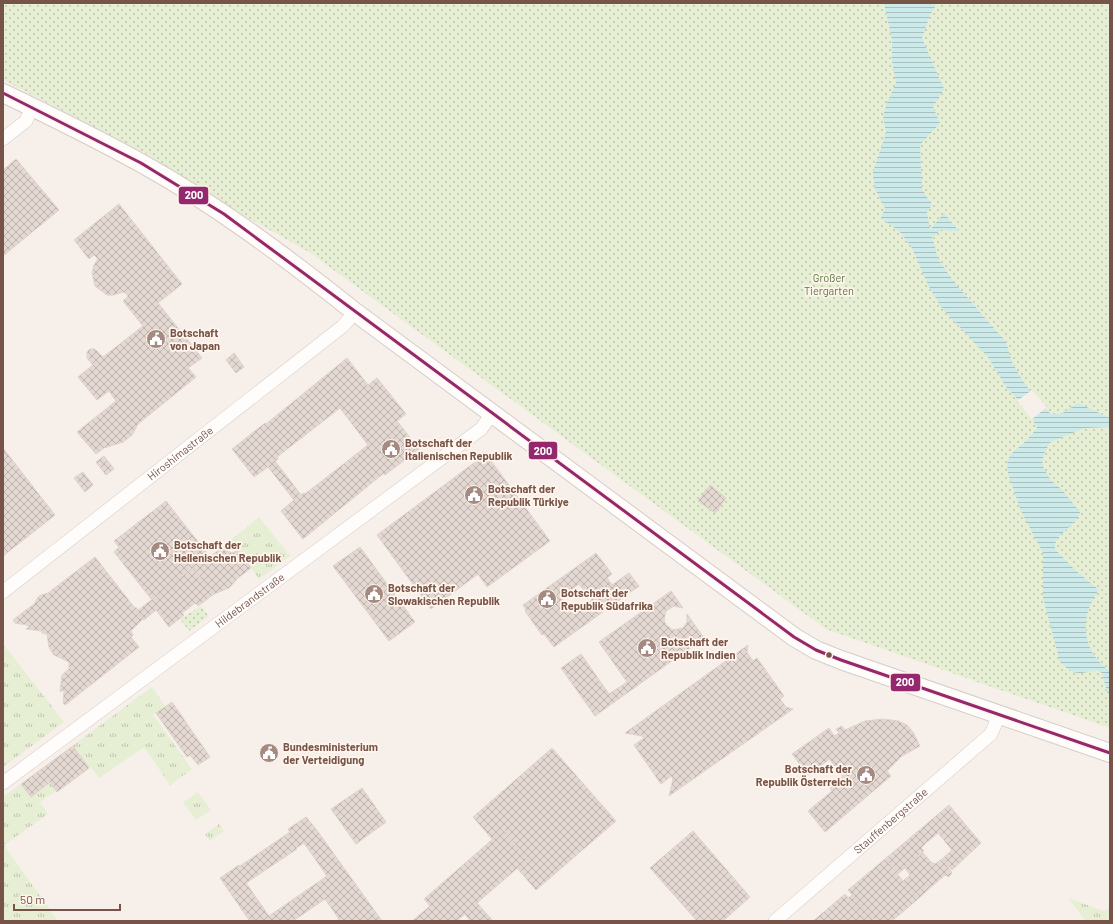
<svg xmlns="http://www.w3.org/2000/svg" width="1113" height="924" font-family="Barlow,sans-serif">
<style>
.grass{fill:url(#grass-tufts)}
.park{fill:url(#park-dots)}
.water{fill:url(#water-rules)}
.pier{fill:#f7f0ea}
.building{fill:url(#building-cross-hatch);stroke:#e0d2cc;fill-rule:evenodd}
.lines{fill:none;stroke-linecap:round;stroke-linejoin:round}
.street-casing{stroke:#d6cbc6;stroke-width:14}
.secondary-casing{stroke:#d7ccc6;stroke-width:20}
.street{stroke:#fefdfc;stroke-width:13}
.secondary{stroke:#fefdfc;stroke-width:18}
.bus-1-casing{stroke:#fff5ec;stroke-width:6}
.bus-1{stroke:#95276e;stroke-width:3}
.bus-dot{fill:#775348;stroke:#fff5ec;stroke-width:1.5}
.labels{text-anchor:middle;stroke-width:3.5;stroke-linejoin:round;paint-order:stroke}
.park-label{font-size:11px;fill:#56783d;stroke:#fff5ec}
.poi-label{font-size:11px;font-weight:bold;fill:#775348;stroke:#fff5ec;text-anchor:start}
.street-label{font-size:11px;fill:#775348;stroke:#fff5ec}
.line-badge{stroke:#fff5ec;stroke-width:1.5}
.badge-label{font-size:11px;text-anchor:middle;font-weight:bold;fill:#fff}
</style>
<defs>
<pattern id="grass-tufts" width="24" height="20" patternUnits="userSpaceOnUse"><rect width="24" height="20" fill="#e6eed4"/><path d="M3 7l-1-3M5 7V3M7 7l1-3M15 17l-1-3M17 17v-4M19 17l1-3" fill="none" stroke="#bfc3ae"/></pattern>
<pattern id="park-dots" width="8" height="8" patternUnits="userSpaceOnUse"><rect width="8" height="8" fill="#e6eed4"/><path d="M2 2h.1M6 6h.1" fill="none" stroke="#bfc3ae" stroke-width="1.8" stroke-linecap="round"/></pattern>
<pattern id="water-rules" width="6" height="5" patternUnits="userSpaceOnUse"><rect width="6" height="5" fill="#cbeae9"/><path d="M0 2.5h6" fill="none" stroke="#aac0bf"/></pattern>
<pattern id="building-cross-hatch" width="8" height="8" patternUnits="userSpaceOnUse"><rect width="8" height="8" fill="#e4d8d2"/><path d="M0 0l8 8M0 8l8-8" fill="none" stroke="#beb2ac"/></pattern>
</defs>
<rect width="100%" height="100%" fill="#f7f0ea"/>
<g class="grass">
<polygon points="259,517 290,556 259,579 231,540"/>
<polygon points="3,644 64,722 3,767"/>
<polygon points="152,687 165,706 153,715 192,769 170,785 144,747 99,778 91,767 40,802 48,814 4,845 58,921 3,921 3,797"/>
<polygon points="198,792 211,810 196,820 183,802"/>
<polygon points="219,824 224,831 210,841 205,834"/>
<polygon points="1068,898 1104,911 1110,907 1110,921 1086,921"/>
</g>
<g class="park">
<polygon points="3,3 1110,3 1110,728 826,629 309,252 239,213 143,152 3,80"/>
<polygon points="201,606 209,616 189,631 180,619"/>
</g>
<path class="water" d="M884 3H934L935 7 930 15 922 38 944 89 933 107 940 123 920 145 922 189 932 205 927 212 930 230 944 213 959 231 941 230 932 237 938 259 954 282 1006 342 1012 362 1021 378 1038 402 1051 414H1061L1078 403 1110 418V427L1085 428 1050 442 1044 454 1042 465 1050 479 1064 492 1080 512C1077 526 1053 534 1055 549L1074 569 1099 590C1079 616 1081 652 1110 671V695L1107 692 1102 673 1097 670C1079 674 1074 676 1060 662L1043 598V553L1021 511 1008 474 1007 464 1010 455 1028 439 1037 428 1028 410 1006 387 988 357 941 307 928 285 911 246 900 232 881 218 885 208 875 189 873 172 886 133 883 116 887 103 896 83 892 61V40Z"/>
<polygon class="pier" points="1032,390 1047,407 1032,419 1017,401"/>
<g class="building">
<polygon points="16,159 59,210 3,256 3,170"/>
<polygon points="119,204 182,284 158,303 202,358 188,368 196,377 138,424 132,435 123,442 104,448 96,454 77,432 116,401 109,391 97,400 78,377 93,365 87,358 87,352 90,349 95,349 103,357 143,326 123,301 128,296 124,292 113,295 107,295 95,286 92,273 94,265 98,259 94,255 89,259 74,240"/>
<polygon points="234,353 244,367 236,373 226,360"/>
<path d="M347 358 368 385 377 378 406 414 397 421 419 449 385 475 384 473 303 539 281 511 294 500 268 467 254 477 232 449 265 423 266 424ZM340 408 368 445 305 494 304 493 301 495 275 461 278 459 277 457Z"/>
<polygon points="3,448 55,515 3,556"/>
<polygon points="486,454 550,541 487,587 478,574 431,609 377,535"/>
<polygon points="104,456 114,469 106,475 96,462"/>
<polygon points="83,472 93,485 85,492 74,478"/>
<polygon points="710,485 726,498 715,513 698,501"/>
<polygon points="166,501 210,557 221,548 232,553 238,550 251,568 238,578 229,588 214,594 193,568 152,600 114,552 119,547 114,541"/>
<polygon points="360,547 415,622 389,641 333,566"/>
<path d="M596 553 612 574 607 578 612 585 629 573 639 586 554 647 544 634 542 635 525 611 526 610 523 605ZM579 584 592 600 573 614 561 598Z"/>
<polygon points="95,557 134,607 137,608 137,611 143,619 131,631 133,635 131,637 139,647 65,705 63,703 64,691 63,690 60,692 62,675 69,669 69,662 54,655 49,647 47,634 42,633 42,631 26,629 29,627 27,625 15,623 13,620 34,604 39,596 48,593"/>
<polygon points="193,568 214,594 198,606 195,603 182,613 184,615 169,627 156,610 144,620 137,611"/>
<polygon points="671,591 683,608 674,606 666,611 664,620 666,625 673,630 683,628 687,622 687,614 704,638 595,716 561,668 581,654 609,694 627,682 599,642"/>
<polygon points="748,645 747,652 753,661 757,658 784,696 780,699 786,707 793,709 669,796 673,779 671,776 661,784 634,745 644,738 642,736 625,733"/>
<polygon points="172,702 210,757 198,765 190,755 187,757 156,713"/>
<polygon points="883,719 898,721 907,725 913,732 920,746 902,756 887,771 891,776 825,832 808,811 832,791 830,788 843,776 836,770 830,759 808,775 792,754 829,728 834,736 839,733 836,729 842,726 845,730 865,721"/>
<polygon points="73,746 89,768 57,792 50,782 31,797 21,784"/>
<polygon points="552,748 616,821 536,890 517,868 528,859 503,830 492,839 473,817"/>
<polygon points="362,788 386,822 356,844 331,809"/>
<polygon points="949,805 981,843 952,870 942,859 952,850 938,833 926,843 917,832"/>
<path d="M306 817 316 829 382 921H336L339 919 325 899 293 921 249 920 220 878 239 865 240 866 290 832 288 829ZM304 843 327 876 269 916 246 883 297 849 296 848Z"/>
<polygon points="503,830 528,859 477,903 493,921 470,921 465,914 457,921 412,921 430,906 424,899"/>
<polygon points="693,831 750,897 723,921 697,921 650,868"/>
<polygon points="917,832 926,843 921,848 924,851 898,874 885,859"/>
<polygon points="923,853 931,862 935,864 942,859 952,873 949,877 945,875 929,889 925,885 915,894 903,881 910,875 905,868"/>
<polygon points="885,859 918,899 892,921 874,921 848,890"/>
<polygon points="925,885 929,889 918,899 915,894"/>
<polygon points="845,894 867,921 813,921"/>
<polygon points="852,895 874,921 867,921 848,898"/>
</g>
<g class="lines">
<g class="street-casing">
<g id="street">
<polyline points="3,139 26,121 32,107"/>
<path id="s1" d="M3 592 343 326 355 312"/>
<path id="s2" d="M3 783 481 429 492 414"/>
<path id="s3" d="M775 921 991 734 999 715"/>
</g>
</g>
<g class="secondary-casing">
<path id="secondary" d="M3 93C49 115 96 138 141 163 217 205 287 258 355 312L794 637 816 650 841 660 1110 753"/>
</g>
<use href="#street" class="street"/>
<use href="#secondary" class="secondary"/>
<g class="bus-1-casing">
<polyline id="bus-1" points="3,93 141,163 224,214 794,637 816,650 841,660 1110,753"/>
</g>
<use href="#bus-1" class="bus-1"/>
</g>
<defs>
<g id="civic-disc" transform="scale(1)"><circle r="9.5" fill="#a48a81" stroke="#fff5ec"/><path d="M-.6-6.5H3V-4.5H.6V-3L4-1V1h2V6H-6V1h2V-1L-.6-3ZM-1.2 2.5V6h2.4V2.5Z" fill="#fff"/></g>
</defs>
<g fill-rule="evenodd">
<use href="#civic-disc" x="156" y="339"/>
<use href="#civic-disc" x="391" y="449"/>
<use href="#civic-disc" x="474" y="495"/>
<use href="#civic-disc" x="160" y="551"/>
<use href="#civic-disc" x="374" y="594"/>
<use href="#civic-disc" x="547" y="599"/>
<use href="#civic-disc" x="647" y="648"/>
<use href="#civic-disc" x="269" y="753"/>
<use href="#civic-disc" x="866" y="775"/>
</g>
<circle class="bus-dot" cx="829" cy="655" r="3.5"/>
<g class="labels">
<g class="park-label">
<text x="829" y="282">Großer<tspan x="829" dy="13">Tiergarten</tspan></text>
</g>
<g class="poi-label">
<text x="170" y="337">Botschaft<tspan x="170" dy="13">von Japan</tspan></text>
<text x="405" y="447">Botschaft der<tspan x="405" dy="13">Italienischen Republik</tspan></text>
<text x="488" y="493">Botschaft der<tspan x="488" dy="13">Republik Türkiye</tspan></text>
<text x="174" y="549">Botschaft der<tspan x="174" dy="13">Hellenischen Republik</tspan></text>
<text x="388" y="592">Botschaft der<tspan x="388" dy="13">Slowakischen Republik</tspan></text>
<text x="561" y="597">Botschaft der<tspan x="561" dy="13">Republik Südafrika</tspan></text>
<text x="661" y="646">Botschaft der<tspan x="661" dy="13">Republik Indien</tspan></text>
<text x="283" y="751">Bundesministerium<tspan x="283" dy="13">der Verteidigung</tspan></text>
<text x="852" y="773" text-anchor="end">Botschaft der<tspan x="852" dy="13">Republik Österreich</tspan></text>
</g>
<g class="street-label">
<text dy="4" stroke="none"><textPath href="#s1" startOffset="225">Hiroshimastraße</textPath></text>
<text dy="4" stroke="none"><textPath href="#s2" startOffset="307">Hildebrandstraße</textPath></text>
<text dy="4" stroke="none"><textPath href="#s3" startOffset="153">Stauffenbergstraße</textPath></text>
</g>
</g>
<g class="line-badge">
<rect x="178" y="186" width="31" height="19" rx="4" fill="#95276e"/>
<rect x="528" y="441" width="30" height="19" rx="4" fill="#95276e"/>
<rect x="890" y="673" width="31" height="19" rx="4" fill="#95276e"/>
</g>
<g class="badge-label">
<text x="194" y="199">200</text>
<text x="543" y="455">200</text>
<text x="905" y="686">200</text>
</g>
<rect width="1113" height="924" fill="none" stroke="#775348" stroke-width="8"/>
<path d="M14 904v6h106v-6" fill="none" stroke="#775348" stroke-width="2"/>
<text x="20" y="904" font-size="12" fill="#775348" stroke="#fff5ec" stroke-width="3" paint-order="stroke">50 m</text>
</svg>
